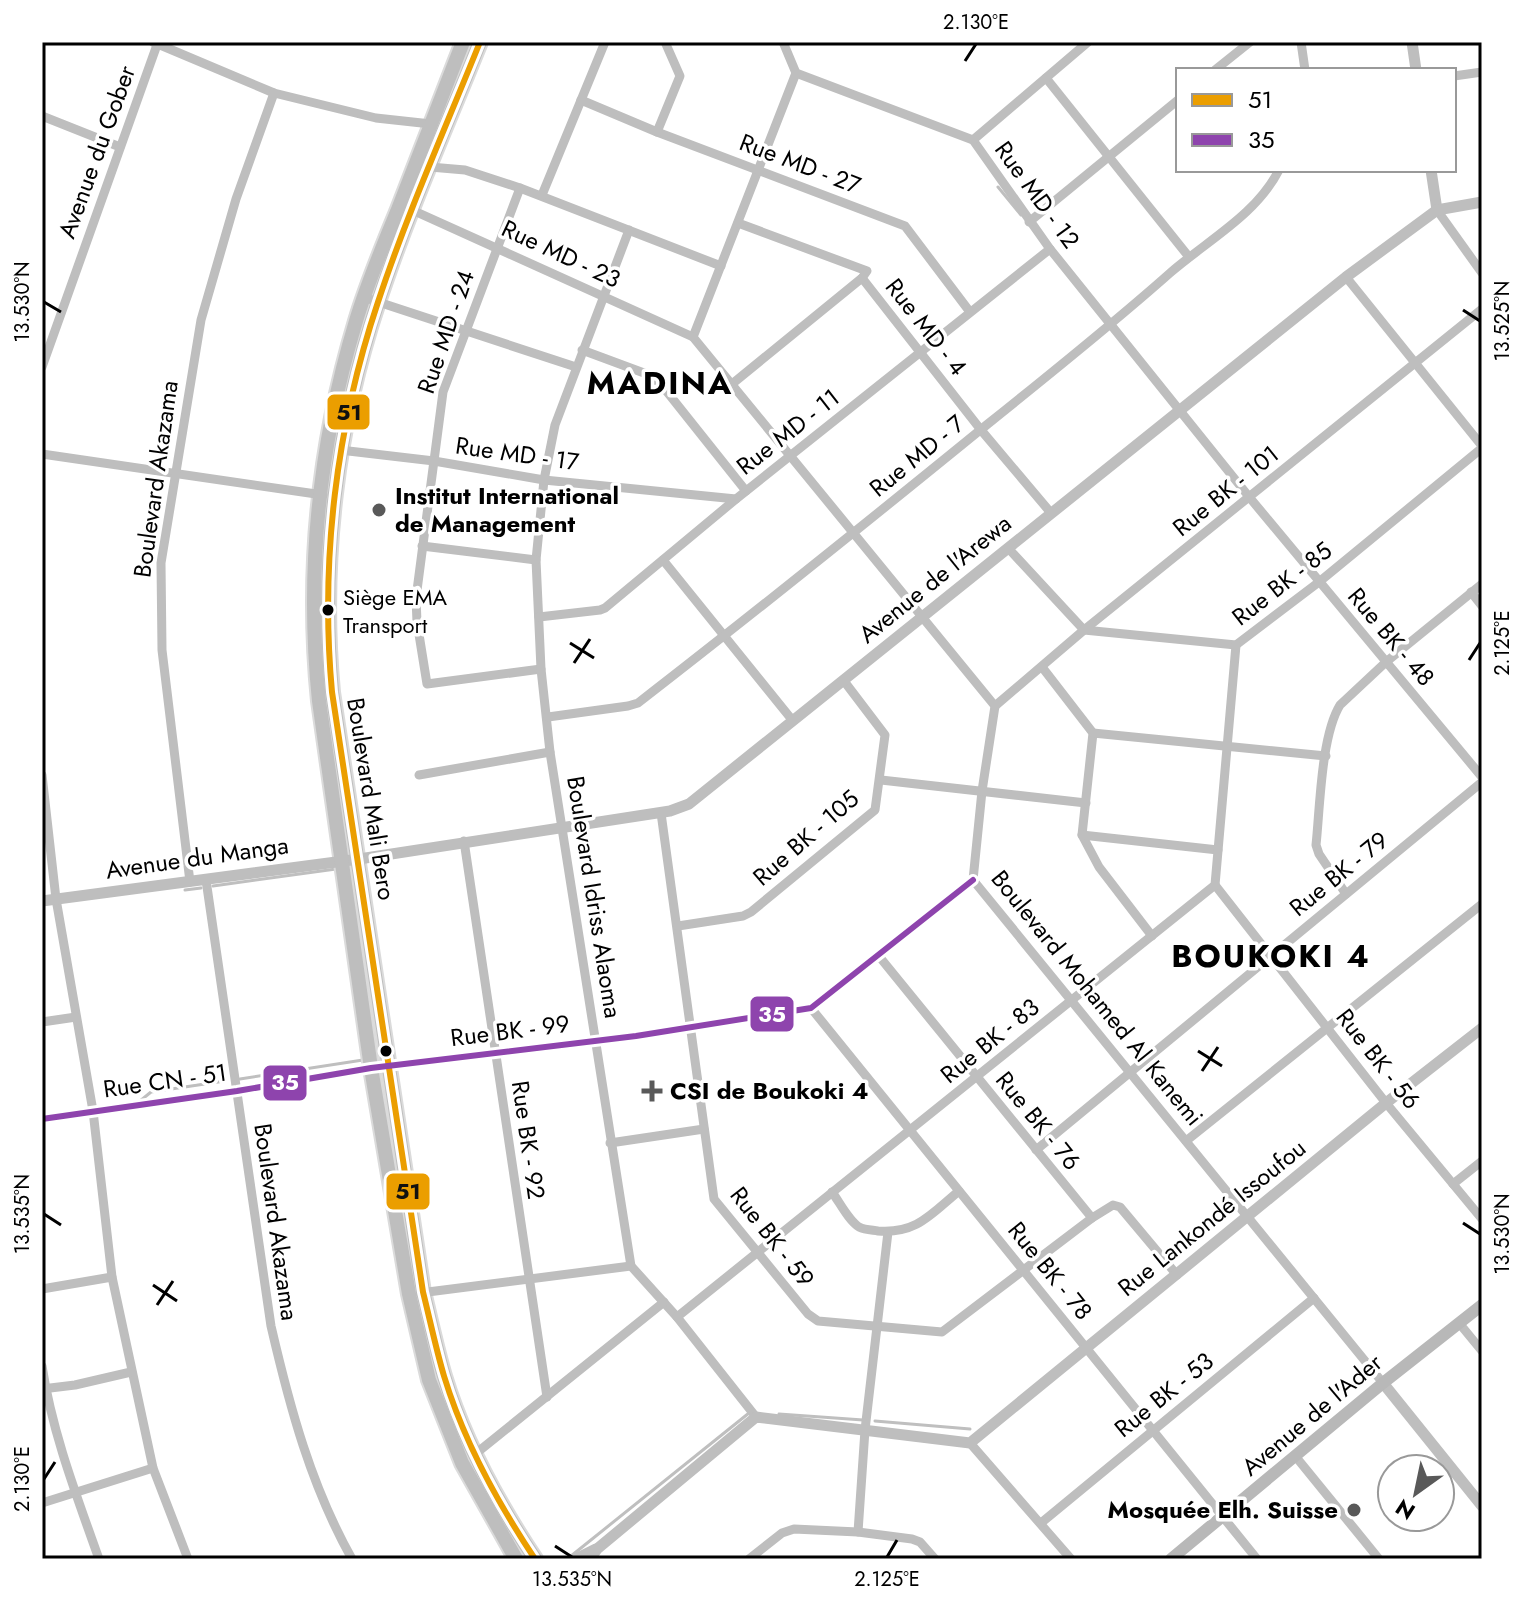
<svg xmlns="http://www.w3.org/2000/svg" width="1524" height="1601" font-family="Jost,sans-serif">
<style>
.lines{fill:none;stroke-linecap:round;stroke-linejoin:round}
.stream{stroke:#bfbfbf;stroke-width:3}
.primary-casing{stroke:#dbdbdb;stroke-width:18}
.minor{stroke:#bebebe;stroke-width:9}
.tertiary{stroke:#bebebe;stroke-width:11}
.secondary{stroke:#b8b8b8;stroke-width:12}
.primary{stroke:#bebebe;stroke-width:14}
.bus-1-casing{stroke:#fff;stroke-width:12}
.bus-2-casing{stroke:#fff;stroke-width:12}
.bus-1{stroke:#eb9e00;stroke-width:6}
.bus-2{stroke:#8e44ad;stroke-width:6}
.ticks{fill:none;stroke:#000;stroke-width:3}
.poi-dot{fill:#595959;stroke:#fff;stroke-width:3}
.bus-dot{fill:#000;stroke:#fff;stroke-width:3}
.labels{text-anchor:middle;stroke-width:7;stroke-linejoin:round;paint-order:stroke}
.bus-label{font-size:22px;fill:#000;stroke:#fff;text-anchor:start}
.street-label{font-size:24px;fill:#000;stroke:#fff}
.poi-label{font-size:24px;font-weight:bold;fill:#000;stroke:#fff;text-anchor:start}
.district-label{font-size:32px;font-weight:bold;letter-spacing:2px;fill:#000;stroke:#fff}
.line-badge{stroke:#fff;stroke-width:3}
.badge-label{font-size:22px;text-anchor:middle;font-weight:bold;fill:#fff}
.pale-badge-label{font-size:22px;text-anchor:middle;font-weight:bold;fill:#111}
.neatline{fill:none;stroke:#000;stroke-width:3}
.ticks-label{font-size:20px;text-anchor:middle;fill:#000}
</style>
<rect width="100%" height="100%" fill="#fff"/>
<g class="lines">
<g class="stream">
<polyline points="998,187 1021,215"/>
<polyline points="213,886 336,869"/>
<polyline points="185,890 201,888"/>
<polyline points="240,1079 363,1060"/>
<polyline points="140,1101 151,1092 225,1081"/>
<polyline points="779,1414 863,1420"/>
<polyline points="875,1421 970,1429"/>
<polyline points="571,1556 749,1413"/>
</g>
<g class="primary-casing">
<g id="primary">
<path d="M463 42C441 99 419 156 397 212 382 248 367 284 356 321 319 444 306 573 319 701L371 1068 409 1294 429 1380 462 1463 516 1559"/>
<path d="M480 42C445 129 407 214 378 302 336 427 320 562 332 692L423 1292C430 1320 436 1349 444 1376 464 1442 497 1502 535 1559"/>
</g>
</g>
<g class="minor">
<polyline points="153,42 274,93 376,118 431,124"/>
<polyline points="783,42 796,73 973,140 1050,249 1250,498 1482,777"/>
<polyline points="1301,42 1305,70"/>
<polyline points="1215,70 1250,42"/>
<polyline points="796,73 693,337 995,706 982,791 973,880 1383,1383"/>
<polyline points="1454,76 1482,72"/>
<polyline points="1046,78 1189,257"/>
<polyline points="581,100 657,132 905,226 970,312"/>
<polyline points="42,116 120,147"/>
<polyline points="657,132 680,76 665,42"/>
<polyline points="973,140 1088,42"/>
<polyline points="430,167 465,170 520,188 721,266"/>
<polyline points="520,188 443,392 416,598 417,622 427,684 541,669"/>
<polyline points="542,195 605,42"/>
<polyline points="412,210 693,337"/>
<polyline points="1437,210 1482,273"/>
<polyline points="1029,222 1178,100"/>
<polyline points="629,230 555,425 544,480 536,560 541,669 550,752 631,1266 677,1317 756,1417"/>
<polyline points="1346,277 1482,446"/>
<polyline points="862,278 981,430 1051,513"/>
<polyline points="363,297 576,367"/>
<polyline points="582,350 644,373 660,383 746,491"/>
<polyline points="42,367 158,42"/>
<polyline points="732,384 862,278 867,271 738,223"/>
<polyline points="340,450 434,461 544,480 736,499"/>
<polyline points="42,454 323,495"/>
<polyline points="422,546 536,560"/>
<polyline points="1008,548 1084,630 1236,645 1319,582 1482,448"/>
<polyline points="663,560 793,721"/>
<polyline points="1471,592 1482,606"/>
<polyline points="539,617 600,610 605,608 736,499 1050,249"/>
<polyline points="1042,667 1093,733 1082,835 1099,867 1152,936"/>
<polyline points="995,706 1084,630 1482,309"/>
<path d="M548 717 628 706 638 703C753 614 866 523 979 431 1044 379 1108 328 1170 273 1208 240 1256 215 1279 170"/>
<polyline points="1093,733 1326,756"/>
<polyline points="42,775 56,899 93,1111 112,1277 153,1468 188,1559"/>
<polyline points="419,775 550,752"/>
<polyline points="881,780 1086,803"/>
<polyline points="661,813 714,1199 808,1314 818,1321 942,1332 1092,1218"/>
<polyline points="1082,835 1218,850"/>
<polyline points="464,841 547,1397"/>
<path d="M206 880 271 1326C290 1408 311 1486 352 1559"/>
<polyline points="190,882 162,650 161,563 201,320 236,199 274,93"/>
<polyline points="1215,885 1386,1103 1482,1219"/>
<path d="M1346 894 1319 854 1316 845C1320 808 1321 736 1340 705L1386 662 1482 584"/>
<polyline points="678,926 743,916 751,912 875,810 885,735 844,681"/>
<polyline points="878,955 1092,1218 1113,1205 1120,1207 1177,1275"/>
<polyline points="811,1008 1257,1559"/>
<polyline points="42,1022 76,1017"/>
<polyline points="42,1119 237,1091 371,1068 636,1036 811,1008 973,880"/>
<polyline points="1186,1141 1482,904"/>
<polyline points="610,1143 704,1129"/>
<polyline points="1036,1150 1482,782"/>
<polyline points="1453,1184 1482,1161"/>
<path d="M832 1192C840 1203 849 1221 859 1227 865 1230 872 1230 878 1231 917 1234 931 1214 959 1191"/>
<polyline points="42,1289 112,1277"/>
<polyline points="420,1293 631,1266"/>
<polyline points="677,1317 1215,885 1236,645"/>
<polyline points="1459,1323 1482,1351"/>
<path d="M42 1366C52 1432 77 1497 99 1559"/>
<polyline points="42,1389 75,1385 131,1372"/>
<polyline points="970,1443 1071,1559"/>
<polyline points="474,1455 664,1302"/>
<polyline points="1296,1457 1379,1559"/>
<polyline points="42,1503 153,1468"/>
<polyline points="1041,1523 1314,1298"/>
<polyline points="858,1532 865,1430 888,1232"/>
<polyline points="749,1559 782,1533 794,1529 858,1532 912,1539 920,1542 935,1559"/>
</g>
<g class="tertiary">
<polyline points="1412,42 1416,70"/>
<polyline points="1431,170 1437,210"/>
<polyline points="42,901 359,859 670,811 689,804 1346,277 1437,210 1482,202"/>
<polyline points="1383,1383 1482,1506"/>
<polyline points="576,1559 596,1549"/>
<polyline points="590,1559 597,1549 756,1417 970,1443 1386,1103 1482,1028"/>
</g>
<polyline class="secondary" points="1171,1559 1383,1383 1482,1305"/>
<use href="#primary" class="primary"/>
<g class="bus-1-casing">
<path id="bus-1" d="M480 42C445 129 407 214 378 302 336 427 320 562 332 692L423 1292C430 1320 436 1349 444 1376 464 1442 497 1502 535 1559"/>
</g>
<g class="bus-2-casing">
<polyline id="bus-2" points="42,1119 237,1091 371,1068 636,1036 811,1008 973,880"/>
</g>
<use href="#bus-1" class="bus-1"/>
<use href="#bus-2" class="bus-2"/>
</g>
<path class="ticks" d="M965 61 976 44M44 302 61 312M1463 310 1480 321M570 643 594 658M1469 660 1480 643M574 663 590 639M1198 1051 1222 1066M1202 1071 1218 1047M44 1214 61 1225M1463 1223 1480 1234M153 1285 177 1301M157 1305 173 1281M44 1479 55 1462M555 1546 572 1557M887 1557 897 1540"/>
<g class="poi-dot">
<circle cx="379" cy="510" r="8"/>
<path d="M648 1079h8v8h8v8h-8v8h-8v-8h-8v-8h8z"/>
<circle cx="1354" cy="1510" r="8"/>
</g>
<g class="bus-dot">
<circle cx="328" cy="610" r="7"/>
<circle cx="386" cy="1051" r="7"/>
</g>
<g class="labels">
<g class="bus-label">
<text x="343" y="605">Siège EMA<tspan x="343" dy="28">Transport</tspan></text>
</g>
<g class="street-label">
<text transform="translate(97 152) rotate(-70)" y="8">Avenue du Gober</text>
<text transform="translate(800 164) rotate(21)" y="8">Rue MD - 27</text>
<text transform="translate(1037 195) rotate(54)" y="8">Rue MD - 12</text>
<text transform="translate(561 254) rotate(25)" y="8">Rue MD - 23</text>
<text transform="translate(926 327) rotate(52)" y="8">Rue MD - 4</text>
<text transform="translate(446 332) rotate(-71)" y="8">Rue MD - 24</text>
<text transform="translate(788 432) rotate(-38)" y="8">Rue MD - 11</text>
<text transform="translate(517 454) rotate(8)" y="8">Rue MD - 17</text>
<text transform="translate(917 456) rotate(-39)" y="8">Rue MD - 7</text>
<text transform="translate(156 479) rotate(-82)" y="8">Boulevard Akazama</text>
<text transform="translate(1226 491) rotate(-39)" y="8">Rue BK - 101</text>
<text transform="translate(935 579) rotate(-39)" y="8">Avenue de l'Arewa</text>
<text transform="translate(1282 584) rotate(-38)" y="8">Rue BK - 85</text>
<text transform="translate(1391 637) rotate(50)" y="8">Rue BK - 48</text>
<text transform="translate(371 799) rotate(81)" y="8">Boulevard Mali Bero</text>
<text transform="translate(806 838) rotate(-41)" y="8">Rue BK - 105</text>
<text transform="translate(197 858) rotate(-8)" y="8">Avenue du Manga</text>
<text transform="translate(1339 874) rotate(-39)" y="8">Rue BK - 79</text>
<text transform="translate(594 897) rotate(81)" y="8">Boulevard Idriss Alaoma</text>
<text transform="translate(1097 998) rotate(51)" y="8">Boulevard Mohamed Al Kanemi</text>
<text transform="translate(510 1031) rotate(-7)" y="8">Rue BK - 99</text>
<text transform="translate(990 1041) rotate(-39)" y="8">Rue BK - 83</text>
<text transform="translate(1378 1059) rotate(52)" y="8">Rue BK - 56</text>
<text transform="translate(165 1081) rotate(-8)" y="8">Rue CN - 51</text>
<text transform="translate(1038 1121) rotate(51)" y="8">Rue BK - 76</text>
<text transform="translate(528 1140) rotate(82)" y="8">Rue BK - 92</text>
<text transform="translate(1212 1218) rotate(-39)" y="8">Rue Lankondé Issoufou</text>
<text transform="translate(276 1222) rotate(82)" y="8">Boulevard Akazama</text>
<text transform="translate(772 1237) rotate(52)" y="8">Rue BK - 59</text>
<text transform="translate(1050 1271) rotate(51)" y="8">Rue BK - 78</text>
<text transform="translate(1164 1395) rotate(-39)" y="8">Rue BK - 53</text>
<text transform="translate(1312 1415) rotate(-40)" y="8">Avenue de l'Ader</text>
</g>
<g class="poi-label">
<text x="395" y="504">Institut International<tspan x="395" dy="28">de Management</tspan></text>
<text x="670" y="1099">CSI de Boukoki 4</text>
<text x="1338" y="1518" text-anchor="end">Mosquée Elh. Suisse</text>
</g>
<g class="district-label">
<text x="660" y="394">MADINA</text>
<text x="1271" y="967">BOUKOKI 4</text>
</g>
</g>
<g class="line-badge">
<rect x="326" y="393" width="45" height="38" rx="8" fill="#eb9e00"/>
<rect x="749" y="995" width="46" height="38" rx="8" fill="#8e44ad"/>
<rect x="262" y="1064" width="46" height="38" rx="8" fill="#8e44ad"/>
<rect x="385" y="1172" width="46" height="39" rx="8" fill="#eb9e00"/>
</g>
<g class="badge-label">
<text x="772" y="1022">35</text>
<text x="285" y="1090">35</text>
</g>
<g class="pale-badge-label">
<text x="349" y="420">51</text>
<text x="408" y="1199">51</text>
</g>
<rect width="1524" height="1601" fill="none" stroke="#ffffff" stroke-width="88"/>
<rect x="1176" y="68" width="280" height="104" fill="#ffffff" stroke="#999999" stroke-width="2"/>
<rect x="1192" y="94" width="40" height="12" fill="#eb9e00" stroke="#999999" stroke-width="2"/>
<text x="1248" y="108" font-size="24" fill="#000000">51</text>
<rect x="1192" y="134" width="40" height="12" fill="#8e44ad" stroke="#999999" stroke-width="2"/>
<text x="1248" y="148" font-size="24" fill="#000000">35</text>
<g transform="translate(1416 1493) rotate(213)"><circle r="38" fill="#ffffff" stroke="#999999" stroke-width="2"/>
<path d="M0-6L14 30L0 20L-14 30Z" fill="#595959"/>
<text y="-12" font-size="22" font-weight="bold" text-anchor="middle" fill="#000000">N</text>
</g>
<rect x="44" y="44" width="1436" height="1513" class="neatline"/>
<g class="ticks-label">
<text x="976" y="29">2.130°E</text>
<text transform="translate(22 302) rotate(-90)" y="7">13.530°N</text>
<text transform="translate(1502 321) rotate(-90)" y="7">13.525°N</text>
<text transform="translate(1502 643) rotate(-90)" y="7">2.125°E</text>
<text transform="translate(22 1214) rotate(-90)" y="7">13.535°N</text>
<text transform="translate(1502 1234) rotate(-90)" y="7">13.530°N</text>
<text transform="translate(22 1479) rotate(-90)" y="7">2.130°E</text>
<text x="572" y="1586">13.535°N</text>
<text x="887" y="1586">2.125°E</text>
</g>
</svg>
